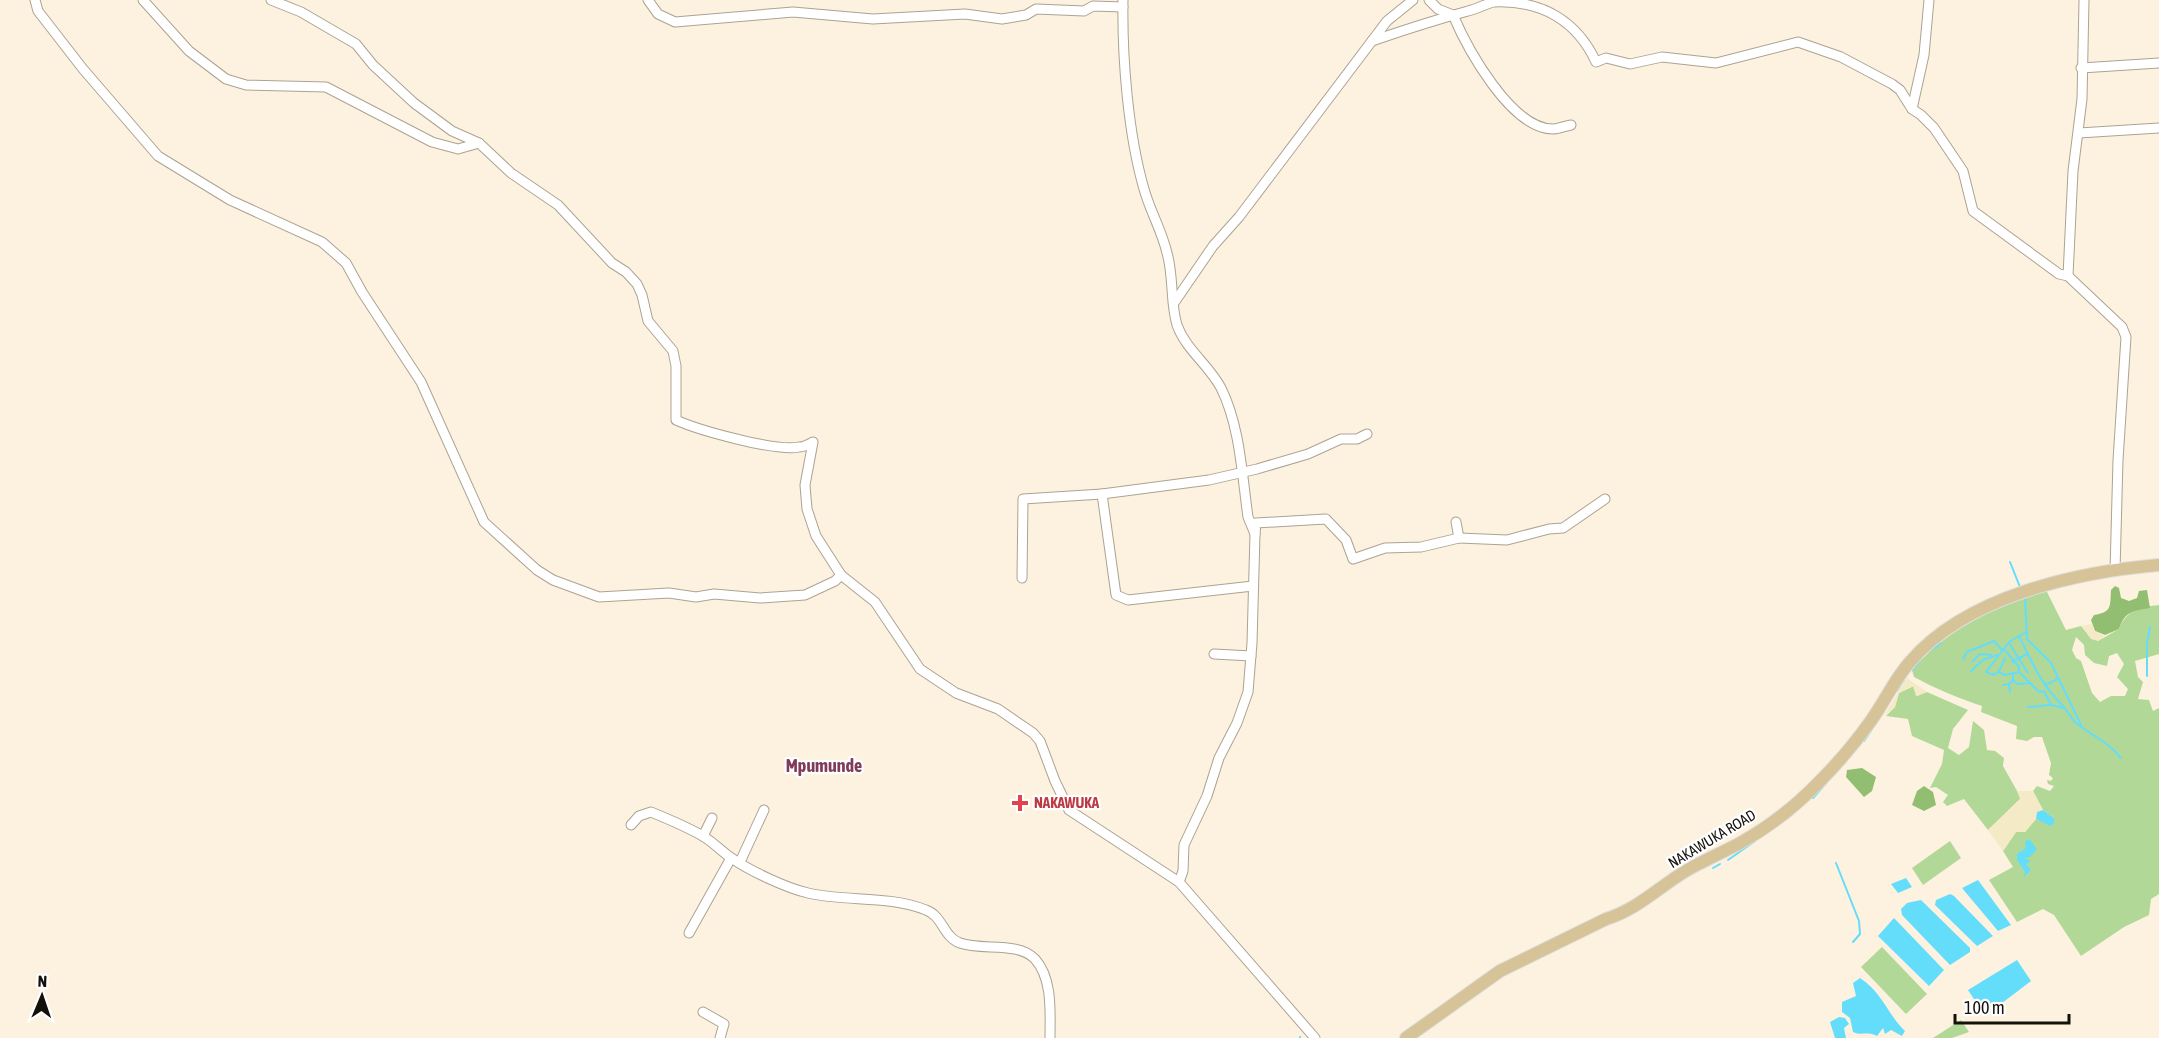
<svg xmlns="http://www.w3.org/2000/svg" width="2159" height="1038" font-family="'Asap Condensed',sans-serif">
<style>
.green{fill:#b1d896;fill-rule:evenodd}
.forest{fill:#91be71}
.sand{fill:#f4eac5}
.water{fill:#64ddfb}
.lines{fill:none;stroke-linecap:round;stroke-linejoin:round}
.stream{stroke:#64ddfb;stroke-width:2}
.minor-casing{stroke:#aca392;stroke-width:11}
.major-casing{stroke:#dededd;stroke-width:14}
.minor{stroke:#fff;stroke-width:9}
.major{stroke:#d6c498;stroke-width:12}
.health-dot{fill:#e0444e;stroke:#fff;stroke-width:2}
.labels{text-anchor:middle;stroke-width:4.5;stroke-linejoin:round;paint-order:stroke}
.health-label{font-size:15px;font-weight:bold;fill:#be3a42;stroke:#fff;text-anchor:start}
.street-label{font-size:15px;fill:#14110b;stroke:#fff}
.quarter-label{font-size:18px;font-weight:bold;fill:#7f3b57;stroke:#fff}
</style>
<rect width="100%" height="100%" fill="#fdf2e0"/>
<g class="green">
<path d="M2046 590 2066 630 2081 626 2098 641 2119 629C2126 610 2141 607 2159 605V654L2135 661 2138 677 2143 682 2138 699 2149 700 2153 711 2159 708V894L2151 899 2149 915 2124 927 2081 956 2054 915 2043 909 2017 922 1989 880 2013 867 2003 851 2016 832H2025L2036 819 2043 822 2054 818 2043 810 2033 791 2037 786 2050 791 2054 786 2048 784 2047 780 2051 781 2053 778 2049 775 2051 763 2042 737H2034L2027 741 2016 739 2017 726 1981 712 1982 706C1958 698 1936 689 1914 677L1912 670C1948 628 1995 606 2046 590ZM2076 637 2084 645 2085 655 2094 663 2107 666 2109 656 2117 653 2124 664 2117 677 2128 689 2125 696H2111L2100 702 2092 693 2081 661 2076 658 2072 650Z"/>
<polygon points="1914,686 1917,696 1927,692 1968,710 1953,729 1948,748 1959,755 1969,747 1973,721 1984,730 1987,750 1995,751 2004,758 2003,766 2021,798 1988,830 1964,799 1947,806 1943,802 1948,795 1936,787 1930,788 1942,764 1944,750 1912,736 1908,719 1886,716 1895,707 1899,693"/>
<polygon points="1950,841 1961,858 1923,885 1912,868"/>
<polygon points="1882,947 1927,994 1906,1014 1861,967"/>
<polygon points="1961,1020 1969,1032 1952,1038 1933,1038"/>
</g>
<g class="forest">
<path d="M2115 586 2119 588 2121 598 2129 601 2137 598 2139 591 2147 590 2150 608C2133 611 2125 611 2119 629L2105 635 2095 631 2091 620 2094 615C2112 612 2110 607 2111 590Z"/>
<polygon points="1862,768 1876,777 1872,791 1864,797 1846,777 1847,770"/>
<polygon points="1924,786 1933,792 1936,805 1924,811 1912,805 1917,791"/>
</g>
<g class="sand">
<polygon points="2092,624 2095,631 2105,635 2098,641 2091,639 2081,626"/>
<polygon points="1907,678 1927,692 1916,696 1913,686 1899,693 1895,707 1884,716"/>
<polygon points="2017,791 2033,791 2043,810 2037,812 2036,819 2025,832 2016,832 2003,851 1988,830 2020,799"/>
</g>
<g class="water">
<polygon points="2043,810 2054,818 2054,823 2050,826 2036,819 2037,812"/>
<polygon points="2029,839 2037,849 2030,857 2024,858 2031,861 2026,864 2031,870 2023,878 2025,872 2017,860 2017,854 2026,848 2025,841"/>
<polygon points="1906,878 1912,887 1898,893 1891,884"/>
<polygon points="1978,880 2011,925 1998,931 1962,888"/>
<polygon points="1950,894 1954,896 1993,936 1977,946 1935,905 1936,900"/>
<polygon points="1921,900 1970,948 1970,952 1950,965 1902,915 1901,909 1907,903"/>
<polygon points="1894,918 1944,970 1929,986 1878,936"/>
<polygon points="2017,960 2031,981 1985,1016 1968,990"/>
<path d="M1860 978C1882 992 1888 1015 1905 1031L1902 1036 1891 1030 1885 1034 1883 1028 1877 1036C1868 1031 1861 1036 1853 1032L1850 1018 1842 1012V1002L1856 996 1853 983Z"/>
<polygon points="1839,1017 1845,1018 1849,1024 1844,1028 1846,1038 1835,1038 1830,1022"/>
</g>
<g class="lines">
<g class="stream">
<polyline points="2010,562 2020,587"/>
<polyline points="2025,597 2027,639 2051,663 2081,725"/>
<polyline points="2026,632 2009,642 1986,672 1994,675 1998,672 2005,675 2019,672 2039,692 2044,691 2051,705"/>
<path d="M2019 636C2033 664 2040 683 2063 706 2068 711 2071 719 2077 724 2093 736 2108 742 2121 758"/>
<polyline points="2009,643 2028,673"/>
<polyline points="2004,649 2019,667 2019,672"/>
<polyline points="1928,652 1941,643"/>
<polyline points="1963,659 1967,652 1994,641 2002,650"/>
<polyline points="1973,661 1980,654 1991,655"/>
<polyline points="2012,662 2027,654"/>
<polyline points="1912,670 1922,658"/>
<polyline points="1971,671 1983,660 1997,655"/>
<polyline points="1999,671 2005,658"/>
<polyline points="2013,673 2013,680 2017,684 2030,683"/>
<polyline points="2147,676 2147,643 2150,627"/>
<polyline points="2009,684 2010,692"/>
<polyline points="2003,685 2009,684 2013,680"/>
<polyline points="2045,685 2058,679"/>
<polyline points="1897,691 1904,680"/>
<polyline points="2028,707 2051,705 2063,708"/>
<polyline points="1864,741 1884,711"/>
<polyline points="1813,798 1827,782"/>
<polyline points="1728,860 1755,841"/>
<polyline points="1836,863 1859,921 1860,934 1853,942"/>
<polyline points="1713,868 1720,864"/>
<polyline points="1300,1037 1300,1038"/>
</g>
<g class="minor-casing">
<g id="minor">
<polyline points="35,0 38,11 83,69 158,156 230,200 322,242 346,263 362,292 421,382 484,522 537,570 553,580 599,597 669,593 696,597 714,594 760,598 805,595 835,581 841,575"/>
<polyline points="143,0 189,51 226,79 246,85 326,87 432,142 458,149 479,143"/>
<path d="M271 0 301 12 356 44 373 65 414 103 452 131 479 143 511 173 558 205 612 263 626 272 637 284 642 295 648 321 673 351 676 366V420C698 430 776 452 799 447 804 447 809 444 813 442L805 485 807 509 816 536 841 575 875 602 920 669 956 693 998 709 1033 733 1040 741 1055 781 1069 810 1179 882 1315 1038"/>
<polyline points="648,0 658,14 675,22 793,12 873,19 965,14 1002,19 1026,15 1036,9 1084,11 1093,6 1123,7"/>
<path d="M1123 0C1122 57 1128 134 1144 189 1150 211 1162 231 1167 253 1174 277 1170 302 1177 325 1186 350 1209 365 1221 388 1240 426 1242 475 1248 517L1255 534 1252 643 1248 692 1237 723 1219 758 1207 796 1184 845 1183 871 1179 882"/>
<path d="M1429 0 1438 9 1453 15C1467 48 1511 129 1553 129 1558 129 1565 126 1571 125"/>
<polyline points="1929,0 1924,55 1912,109 1921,115 1934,128 1963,171 1973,211 2059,274 2068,276 2122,327 2126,337 2118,460 2115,571"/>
<path d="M1372 41C1404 30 1435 20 1468 11 1477 9 1485 4 1494 2 1542 0 1577 21 1596 62L1606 58 1630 64 1662 57 1716 63 1798 42 1841 57 1892 84 1900 90 1912 109"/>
<polyline points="2081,68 2159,63"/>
<polyline points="2079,133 2159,128"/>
<polyline points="2068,276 2073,171 2082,99 2084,0"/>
<polyline points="1174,303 1213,246 1239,217 1387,21 1413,0"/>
<polyline points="1255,534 1256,523 1326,519 1346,540 1353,559 1385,548 1421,547 1459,538 1456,522"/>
<polyline points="1459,538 1507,540 1549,529 1563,528 1605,499"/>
<polyline points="1022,578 1023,499 1102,494"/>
<polyline points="1253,586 1128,600 1116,595 1102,494 1209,480 1257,469 1308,454 1341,439 1357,439 1367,434"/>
<polyline points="1214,654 1251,656"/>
<path d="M631 825 639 816 651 812C668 819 685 826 701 835 712 841 720 850 730 857 748 870 786 888 808 893 847 902 888 895 926 910 943 916 943 937 960 943 982 951 1018 941 1035 959 1053 979 1050 1013 1050 1038"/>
<polyline points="703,836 712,818"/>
<polyline points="740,862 764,810"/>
<polyline points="689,933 731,858"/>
<polyline points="703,1012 724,1024 720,1038"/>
</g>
</g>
<g class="major-casing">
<path id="major" d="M1406 1038 1500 971 1606 919C1636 910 1658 888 1684 872 1702 861 1722 853 1740 843 1769 827 1797 805 1820 781 1838 763 1855 743 1870 722 1884 703 1894 680 1910 662 1966 596 2077 572 2159 565"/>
</g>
<use href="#minor" class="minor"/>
<use href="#major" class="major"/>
</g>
<path class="health-dot" d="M1017 794h6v6h6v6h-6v6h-6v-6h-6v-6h6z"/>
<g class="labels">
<g class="health-label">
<text x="1034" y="808">NAKAWUKA</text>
</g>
<g class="street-label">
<text transform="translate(1712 839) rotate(-31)" y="5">NAKAWUKA ROAD</text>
</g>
<g class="quarter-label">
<text x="824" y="772">Mpumunde</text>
</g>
</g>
<g transform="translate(42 996) rotate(2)" stroke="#ffffff" stroke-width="4.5" paint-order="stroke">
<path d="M0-4.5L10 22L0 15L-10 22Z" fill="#14110b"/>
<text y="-9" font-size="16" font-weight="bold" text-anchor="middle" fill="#14110b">N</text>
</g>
<path d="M1955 1014v9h114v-9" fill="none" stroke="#14110b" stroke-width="3"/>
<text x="1964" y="1014" font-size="18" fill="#14110b" stroke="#ffffff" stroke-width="4.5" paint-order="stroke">100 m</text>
</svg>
